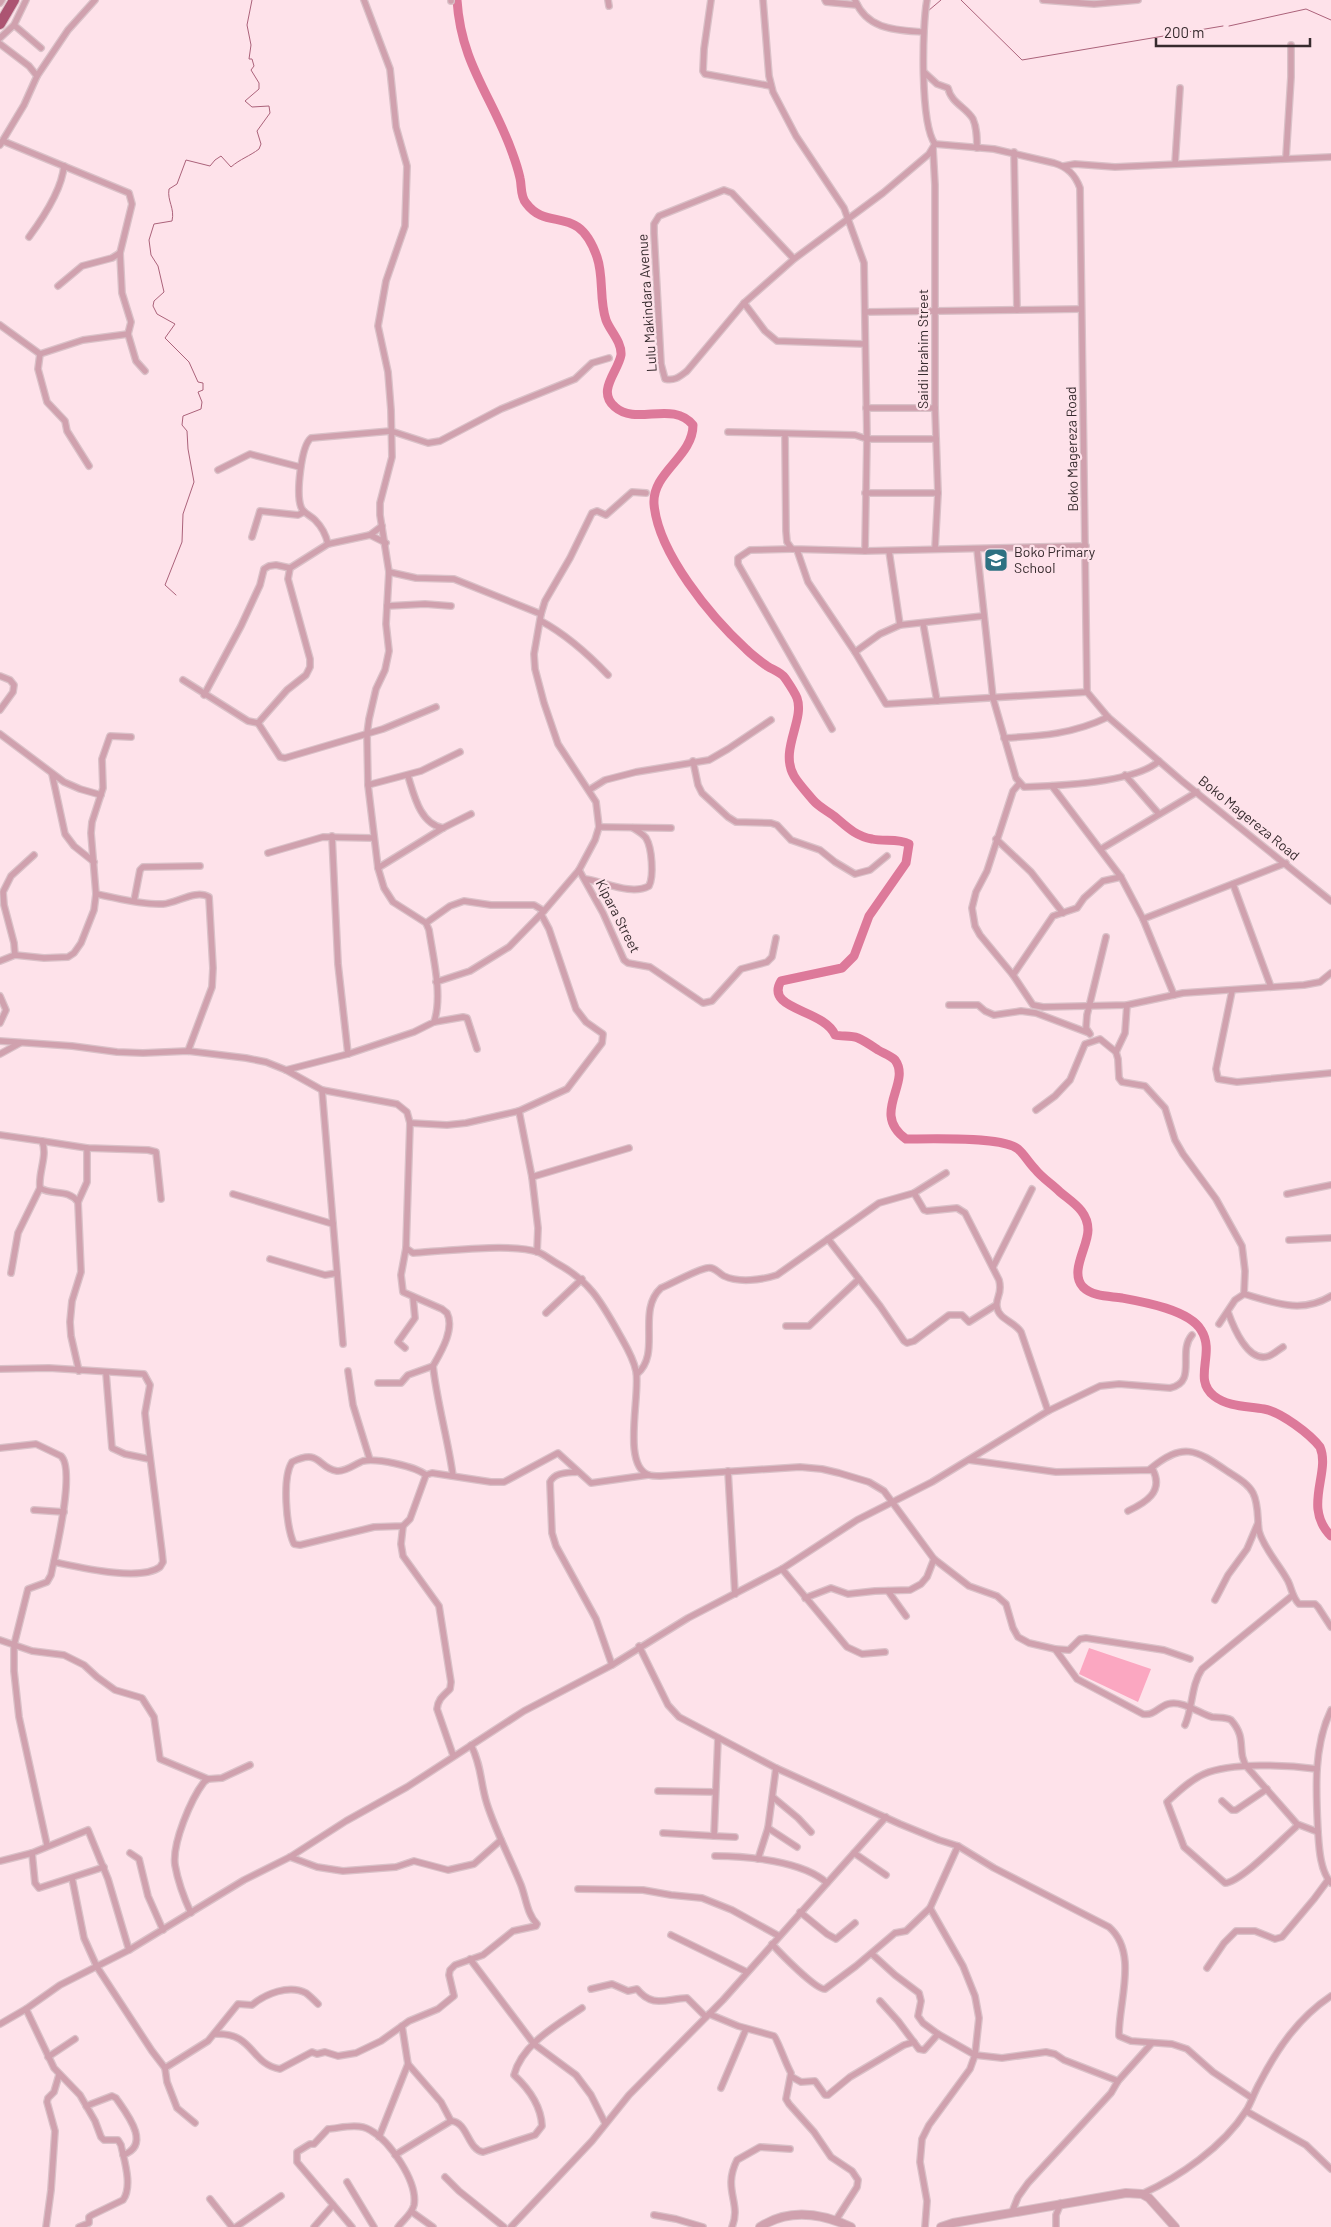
<svg xmlns="http://www.w3.org/2000/svg" width="1331" height="2227" font-family="Barlow,sans-serif">
<style>
.park{fill:#fba7c1}
.lines{fill:none;stroke-linecap:round;stroke-linejoin:round}
.stream{stroke:#ab627a;stroke-width:1}
.river{stroke:#dd799a;stroke-width:9}
.minor-casing{stroke:#dac1c8;stroke-width:8}
.tertiary-casing{stroke:#dac1c8;stroke-width:10}
.trunk-casing{stroke:#dac1c8;stroke-width:12}
.minor{stroke:#d0a1ae;stroke-width:5.5}
.tertiary{stroke:#d0a1ae;stroke-width:8}
.trunk{stroke:#ac5472;stroke-width:10}
.labels{text-anchor:middle;stroke-width:4.5;stroke-linejoin:round;paint-order:stroke}
.street-label{font-size:14px;fill:#372b2e;stroke:#fee2ea}
.poi-label{font-size:14px;fill:#372b2e;stroke:#fee2ea;text-anchor:start}
</style>
<rect width="100%" height="100%" fill="#fee2ea"/>
<polygon class="park" points="1089,1648 1151,1669 1138,1702 1079,1674"/>
<g class="lines">
<g class="stream">
<polyline points="961,0 1022,60 1223,26"/>
<polyline points="928,11 941,0"/>
<polyline points="1229,26 1306,9 1331,20"/>
<path d="M176 595 165 585 182 542 183 514 194 482 188 449 187 431 182 425 183 416 201 409 202 402 198 392 203 390V383L198 382 189 362 165 338 175 324 157 314 153 306 154 301 164 292 158 266 151 255 149 240 154 224 172 221C175 208 167 201 169 189L177 184 186 160 210 166 215 160 221 156 231 167C240 159 250 156 259 149L261 144 257 131 270 113 269 106 252 107 245 101 259 89V83L251 70 254 66 252 59H249L251 45 247 25 252 0"/>
</g>
<path class="river" d="M457 0C461 64 492 96 512 152 515 160 518 169 520 178 522 186 520 196 526 203 548 233 578 202 597 257 604 277 599 300 606 320 610 331 622 342 621 355 618 372 596 391 615 407 636 426 673 400 693 425 693 457 652 472 654 504 658 553 711 617 746 649 752 655 760 661 767 666 773 670 781 672 785 678 789 684 794 691 797 698 805 720 779 750 794 776 798 783 808 794 813 800 819 807 826 810 834 816 846 826 855 836 872 839 884 842 898 838 909 844L906 863 869 916 854 956 842 968 781 981C764 1010 824 1009 835 1035 842 1037 850 1035 858 1038 865 1041 872 1046 878 1050 883 1053 891 1056 895 1060 912 1083 870 1113 906 1139 928 1139 1002 1136 1018 1149 1024 1154 1029 1163 1035 1169 1042 1178 1052 1184 1060 1192 1073 1203 1088 1211 1088 1230 1088 1247 1069 1272 1083 1287 1093 1297 1110 1296 1122 1298 1144 1302 1189 1310 1201 1330 1216 1353 1192 1379 1214 1396 1228 1407 1248 1406 1264 1409 1281 1412 1310 1434 1320 1447 1331 1473 1302 1507 1331 1536"/>
<g class="minor-casing">
<g id="minor">
<polyline points="451,0 451,1"/>
<polyline points="608,0 609,6"/>
<polyline points="711,0 704,49 703,71 705,74 771,86"/>
<polyline points="763,0 769,76 773,92 796,136 844,208 864,263 867,439 865,551"/>
<polyline points="825,0 826,2 857,5"/>
<path d="M855 0C867 30 896 30 923 32"/>
<path d="M927 0C922 26 920 124 935 144L994 149 1054 163C1067 167 1075 174 1080 188L1087 692 1108 717 1182 781 1331 901"/>
<polyline points="1043,0 1094,4 1138,0"/>
<polyline points="0,3 2,0"/>
<polyline points="14,25 41,48"/>
<polyline points="0,38 14,25 26,0"/>
<polyline points="0,44 29,66 37,76 24,105 0,145"/>
<path d="M925 73 937 84 948 88C951 103 966 107 973 119 977 128 977 138 977 148"/>
<polyline points="37,76 68,30 95,0"/>
<polyline points="3,141 129,193 132,204 120,253 112,258 82,266 58,286"/>
<polyline points="933,149 935,185 935,408 938,493 935,549"/>
<polyline points="1014,152 1017,310"/>
<polyline points="1286,157 1291,77 1291,45"/>
<polyline points="1175,164 1180,88"/>
<polyline points="1064,166 1075,164 1115,167 1331,157"/>
<path d="M29 237C43 218 62 189 64 166"/>
<polyline points="120,253 122,293 131,322 128,334"/>
<path d="M794 259 732 193 724 190 659 216 654 224V233L661 364 665 379C675 381 679 377 687 371L744 303 794 259 883 193 929 154 935 144"/>
<polyline points="744,303 765,331 777,341 864,344"/>
<polyline points="865,312 1081,309"/>
<polyline points="0,325 40,354 83,340 128,334 136,361 145,371"/>
<polyline points="40,354 38,369 47,402 65,421 67,431 89,466"/>
<polyline points="866,408 935,408"/>
<polyline points="728,432 855,435 867,439 936,439"/>
<polyline points="785,434 786,531 787,542 792,549 865,551 1086,546"/>
<polyline points="218,470 250,454 300,467"/>
<polyline points="865,493 938,493"/>
<polyline points="370,535 386,543"/>
<polyline points="252,537 260,511 298,515 304,512"/>
<path d="M328 544C326 535 321 526 315 520 310 515 303 513 301 507 296 494 301 446 311 438L391 431 428 443 440 441 501 409 575 379 592 363 609 358"/>
<polyline points="792,549 750,550 738,558 738,564 832,729"/>
<path d="M977 549 993 698 1016 778 1024 787C1057 786 1135 783 1159 761"/>
<polyline points="797,550 808,582 855,652 886,704 1087,692"/>
<polyline points="889,551 900,625"/>
<polyline points="389,572 416,578 454,579 541,614"/>
<polyline points="387,606 425,604 451,606"/>
<path d="M541 621C567 635 587 653 608 675"/>
<polyline points="923,623 937,701"/>
<polyline points="855,652 880,634 900,625 983,616"/>
<polyline points="0,676 10,680 14,685 13,692 0,710"/>
<polyline points="183,680 248,721 258,723 287,690 306,675 310,667 310,659 288,579 290,568 328,544 370,535 382,526"/>
<polyline points="204,695 241,626 260,585 264,569 269,566 276,565 290,568"/>
<polyline points="258,723 280,757 285,758 383,729 436,707"/>
<polyline points="0,734 64,782 80,789 101,795"/>
<path d="M1004 738C1042 736 1073 734 1108 717"/>
<polyline points="693,761 698,785 702,793 728,817 736,822 771,823 777,825 791,840 820,850 835,862 855,874 870,870 887,856"/>
<polyline points="52,774 65,834 74,846 94,862"/>
<polyline points="1125,775 1159,814"/>
<path d="M408 776C414 795 420 824 443 828"/>
<polyline points="1019,784 1013,791 987,871 976,892 972,908 975,926 980,935 1013,975 1033,1005 1043,1007 1127,1005 1183,993 1304,985 1320,982 1331,973"/>
<polyline points="368,785 421,771 460,752"/>
<polyline points="1052,786 1121,877 1143,919 1174,995"/>
<polyline points="589,790 605,780 636,772 709,760 728,749 771,720"/>
<polyline points="599,827 671,828"/>
<polyline points="332,836 338,964 348,1054"/>
<polyline points="996,839 1031,872 1063,913"/>
<polyline points="1101,849 1197,792"/>
<polyline points="268,853 323,837 373,838"/>
<polyline points="378,868 443,828 471,814"/>
<polyline points="579,870 603,913 624,960 628,963 650,967 703,1003 712,1001 741,969 767,962 772,957 776,938"/>
<path d="M585 879C603 881 631 896 649 886 654 876 652 848 646 838 643 834 638 831 633 828"/>
<polyline points="1233,884 1271,987"/>
<path d="M96 894C118 898 141 905 163 904 177 903 196 889 209 897L213 968 212 987 188 1051"/>
<polyline points="134,901 140,870 143,867 200,866"/>
<polyline points="1143,919 1286,863"/>
<polyline points="426,923 450,906 464,901 491,905 534,905 544,911"/>
<polyline points="15,955 14,943 4,905 3,892 11,876 34,855"/>
<polyline points="0,961 15,955 44,958 68,957 74,953 81,943 94,910 96,894 91,833 92,822 103,788 102,759 110,736 131,737"/>
<polyline points="1013,975 1053,916 1077,908 1084,898 1103,881 1121,877"/>
<polyline points="436,982 470,971 509,947 544,911 579,870 595,840 599,827 596,802 558,744 544,703 535,669 534,654 541,614 545,601 570,558 592,513 597,511 606,515 632,492 646,493"/>
<polyline points="1232,991 1216,1069 1218,1079 1237,1082 1331,1073"/>
<polyline points="0,996 6,1010 0,1023"/>
<polyline points="949,1005 978,1005 985,1011 994,1015 1021,1011 1036,1013 1089,1033"/>
<polyline points="434,1022 463,1017 467,1018 477,1049"/>
<polyline points="1090,1034 1086,1028 1087,1015 1106,937"/>
<path d="M0 1041 72 1046 117 1052 143 1053 188 1051 246 1058 266 1062 286 1070 322 1090 397 1104 407 1112 410 1123 406 1248 413 1253C443 1251 512 1243 538 1252 545 1255 551 1260 558 1264 589 1281 600 1300 617 1330 624 1343 633 1356 636 1371 641 1393 621 1466 649 1475 652 1476 657 1476 660 1476L800 1467 822 1469 839 1473 869 1482 884 1491 934 1559 969 1586 997 1596 1006 1604 1013 1628 1018 1637 1029 1643 1055 1649 1077 1679 1143 1714C1154 1716 1158 1707 1168 1704 1182 1700 1199 1713 1212 1717 1219 1718 1226 1717 1231 1720 1248 1739 1236 1751 1247 1767L1297 1824 1318 1832C1319 1847 1320 1871 1331 1883"/>
<polyline points="1116,1052 1125,1033 1127,1005"/>
<polyline points="0,1054 20,1043"/>
<path d="M286 1070 348 1054 414 1032 434 1022C443 996 433 957 429 930L426 923 393 902 384 888 378 868 368 785 367 734 369 719 376 689 385 670 389 651 386 624 389 572 380 515V503L392 457 391 410 388 372 378 326 386 281 405 226 407 166 396 127 390 69 364 0"/>
<polyline points="322,1090 343,1344"/>
<polyline points="1036,1110 1055,1096 1070,1080 1085,1044 1100,1039 1116,1052 1118,1059 1119,1078 1122,1082 1145,1086 1165,1108 1175,1140 1183,1154 1216,1199 1242,1246 1245,1271 1244,1294"/>
<polyline points="519,1111 532,1177 538,1228 537,1252"/>
<polyline points="410,1123 447,1125 466,1123 519,1111 567,1089 602,1043 603,1034 586,1022 576,1009 549,929 541,914"/>
<path d="M0 1135 42 1141C48 1156 38 1172 40 1188 53 1196 67 1188 78 1202"/>
<polyline points="42,1141 87,1148 148,1150 156,1152 161,1199"/>
<polyline points="532,1177 629,1148"/>
<path d="M914 1193 924 1210 927 1211 957 1208 965 1213 999 1280C1003 1295 995 1297 997 1307 998 1319 1015 1322 1021 1332L1048 1411"/>
<polyline points="233,1194 333,1224"/>
<polyline points="1287,1194 1331,1185"/>
<polyline points="828,1239 880,1306 904,1341 907,1343 914,1341 949,1315 962,1315 969,1322 996,1305"/>
<polyline points="1289,1240 1331,1238"/>
<polyline points="270,1259 325,1275 337,1273"/>
<polyline points="993,1267 1032,1189"/>
<polyline points="11,1273 18,1233 40,1188"/>
<path d="M1228 1312C1233 1326 1248 1364 1269 1356 1274 1354 1278 1350 1283 1347"/>
<polyline points="546,1313 582,1279"/>
<path d="M1219 1324 1235 1300 1244 1294C1275 1303 1302 1314 1331 1296"/>
<polyline points="786,1326 809,1326 859,1279"/>
<polyline points="405,1348 398,1342 415,1318 413,1297"/>
<path d="M433 1366C437 1403 448 1439 453 1476"/>
<path d="M0 1369 49 1368 144 1374 150 1385 145 1413 147 1432 162 1552 163 1562 160 1567C140 1582 78 1567 54 1562"/>
<polyline points="79,1371 71,1336 70,1322 72,1301 81,1272 78,1202 87,1182 87,1148"/>
<polyline points="348,1371 353,1405 370,1460"/>
<polyline points="106,1373 112,1448 125,1454 149,1459"/>
<path d="M637 1374C662 1353 636 1311 661 1288 673 1283 696 1270 707 1268 714 1266 718 1273 724 1276 739 1283 762 1280 777 1275L879 1203 914 1193 946 1173"/>
<path d="M378 1383H401L408 1375 433 1366C441 1352 455 1329 447 1313L442 1309 403 1292 401 1275 406 1248"/>
<path d="M0 1448 36 1444 61 1456C76 1470 55 1555 51 1575L47 1582 28 1589 14 1645V1671L19 1717 47 1845"/>
<path d="M969 1460 1056 1472 1153 1470C1164 1492 1145 1503 1128 1511"/>
<path d="M1150 1469C1183 1442 1195 1449 1227 1471 1236 1477 1248 1483 1253 1493 1259 1505 1257 1518 1259 1531 1264 1549 1279 1564 1288 1581 1292 1589 1292 1597 1299 1604H1315L1318 1607 1331 1627"/>
<polyline points="728,1471 735,1594"/>
<path d="M577 1472C567 1473 555 1472 550 1482L552 1533 556 1546 596 1619 612 1665"/>
<path d="M426 1475C415 1466 376 1458 363 1461 355 1464 346 1472 337 1471 317 1468 321 1448 292 1462 282 1478 286 1526 294 1544L300 1545 374 1527 403 1526 410 1519 426 1475 432 1473 491 1482H504L558 1453 591 1483 648 1475"/>
<polyline points="34,1510 64,1512"/>
<path d="M403 1526 401 1544 403 1556 439 1606 451 1682 450 1689C443 1696 438 1699 437 1709L453 1755"/>
<polyline points="782,1569 847,1647 862,1654 885,1652"/>
<polyline points="888,1591 906,1616"/>
<polyline points="805,1598 831,1588 848,1594 875,1591 910,1590 921,1584 927,1577 934,1559"/>
<polyline points="1215,1600 1228,1575 1247,1549 1258,1523"/>
<polyline points="0,1640 32,1651 64,1655 84,1665 97,1677 115,1690 142,1698 154,1717 160,1759 208,1779"/>
<path d="M639 1646 668 1705 679 1717 776 1768 900 1824 939 1840 958 1846 994 1868 1109 1927C1139 1953 1118 2003 1119 2036L1131 2041 1172 2044 1187 2049 1213 2072 1252 2098"/>
<polyline points="1055,1649 1069,1650 1080,1639 1086,1638 1164,1650 1190,1659"/>
<path d="M1185 1725C1193 1707 1191 1685 1202 1669L1293 1595"/>
<polyline points="718,1738 714,1836 735,1837"/>
<polyline points="658,1791 715,1792"/>
<polyline points="774,1798 798,1818 811,1832"/>
<polyline points="1222,1801 1232,1810 1236,1810 1267,1789"/>
<path d="M1297 1824 1296 1827C1282 1839 1241 1882 1225 1883L1184 1847 1167 1802C1178 1792 1190 1780 1204 1774 1231 1762 1288 1765 1317 1769"/>
<polyline points="768,1828 797,1847"/>
<path d="M1318 1832C1316 1792 1313 1747 1331 1710"/>
<polyline points="663,1833 714,1836"/>
<polyline points="32,1853 35,1883 39,1888 104,1867"/>
<polyline points="130,1853 139,1859 148,1896 163,1930"/>
<polyline points="854,1853 886,1875"/>
<path d="M715 1856C747 1856 803 1861 827 1883"/>
<polyline points="290,1857 317,1867 343,1871 396,1867 414,1861 448,1870 474,1864 501,1840"/>
<polyline points="758,1859 768,1828 776,1768"/>
<polyline points="0,1861 32,1853 88,1830 108,1879 129,1950"/>
<polyline points="72,1878 84,1938 97,1967 152,2051 165,2068 167,2082 177,2108 195,2123"/>
<polyline points="578,1889 643,1890 671,1895 702,1898 732,1910 779,1936"/>
<polyline points="800,1912 827,1934 836,1939 855,1923"/>
<path d="M191 1913C184 1898 178 1882 175 1865 172 1843 191 1799 204 1782L208 1779 222 1778 250 1765"/>
<polyline points="671,1935 747,1972"/>
<path d="M772 1944C780 1953 816 1990 825 1989L856 1966 895 1933 906 1931 930 1908 958 1846"/>
<polyline points="872,1954 895,1975 919,1993 921,2001 918,2016 923,2023 938,2034 975,2055 1002,2058 1046,2052 1055,2054 1064,2060 1118,2081"/>
<polyline points="470,1959 534,2044 576,2075 591,2095 605,2123"/>
<polyline points="1207,1968 1224,1943 1236,1931 1255,1931 1275,1939 1282,1937 1314,1899 1328,1880"/>
<path d="M591 1989 612 1984 628 1991 637 1989C652 2008 665 1999 687 1998L706 2017"/>
<polyline points="880,2001 898,2021 919,2049 924,2050 938,2034"/>
<path d="M26 2009 54 2068 80 2095 95 2121 101 2137 104 2140H118L121 2145C124 2160 133 2186 123 2200L92 2215 89 2217V2223L79 2227"/>
<path d="M709 2014 738 2026 774 2036C777 2038 786 2065 791 2073L786 2099 789 2104 814 2132 831 2157 852 2171 858 2180 857 2187 836 2220"/>
<path d="M0 2024 26 2009 60 1985 129 1950 244 1880 290 1857 346 1821 407 1787 524 1711 612 1665 688 1618 782 1569 857 1520 932 1482 1048 1411 1100 1386 1119 1384 1170 1388C1198 1382 1177 1352 1192 1335"/>
<path d="M215 2034C254 2032 250 2064 280 2069L312 2052 317 2054 325 2052 338 2056 356 2053 381 2041 409 2021 438 2009 454 1996 449 1975 450 1970 455 1965 483 1955 513 1931 536 1926 537 1924C527 1914 526 1898 521 1885 510 1858 496 1832 487 1804 480 1782 482 1767 471 1745"/>
<polyline points="48,2057 75,2039"/>
<polyline points="408,2064 441,2102 451,2121"/>
<path d="M165 2068 208 2041 238 2004 252 2005C265 1994 289 1984 306 1993 310 1996 314 2000 318 2004"/>
<polyline points="792,2077 801,2082 815,2081 825,2095 828,2095 850,2077 904,2045 914,2042"/>
<polyline points="721,2088 746,2029"/>
<path d="M86 2106 112 2096 116 2098C127 2114 152 2145 123 2155"/>
<polyline points="1246,2111 1306,2145 1331,2169"/>
<polyline points="379,2137 408,2064 402,2026"/>
<path d="M395 2155 451 2121C468 2122 467 2149 483 2152L535 2135 542 2126C541 2105 528 2088 514 2075 522 2044 557 2025 582 2008"/>
<polyline points="445,2177 459,2191 504,2227"/>
<polyline points="347,2182 374,2227"/>
<path d="M1142 2194C1179 2177 1223 2147 1246 2111 1251 2103 1254 2093 1259 2084 1277 2049 1298 2018 1331 1996"/>
<polyline points="210,2199 232,2227"/>
<polyline points="412,2212 433,2227"/>
<polyline points="1012,2212 1018,2197 1028,2183 1111,2093 1118,2081 1152,2043"/>
<polyline points="654,2215 676,2219 703,2227"/>
<polyline points="46,2227 51,2190 55,2131 47,2102 48,2098 54,2092 59,2075"/>
<polyline points="236,2227 281,2196"/>
<polyline points="314,2227 333,2205"/>
<path d="M352 2227 297 2162V2152L310 2144H314L328 2129C341 2128 358 2123 370 2130 390 2141 418 2182 414 2205 412 2214 403 2220 398 2227"/>
<polyline points="511,2227 592,2141 629,2095 723,2000 886,1817"/>
<path d="M732 2227C742 2203 722 2190 737 2160L760 2147 790 2149"/>
<polyline points="925,2227 927,2201 920,2162 922,2139 929,2125 970,2069 975,2055 979,2018 975,1996 963,1966 930,1908"/>
<polyline points="1056,2227 1056,2215 1061,2203"/>
</g>
</g>
<g class="tertiary-casing">
<g id="tertiary">
<path d="M760 2227C789 2208 821 2213 851 2227"/>
<polyline points="941,2227 953,2223 1126,2193 1142,2194 1149,2198 1175,2227"/>
</g>
</g>
<g class="trunk-casing">
<polyline id="trunk" points="0,24 14,0"/>
</g>
<use href="#minor" class="minor"/>
<use href="#tertiary" class="tertiary"/>
<use href="#trunk" class="trunk"/>
</g>
<defs>
<g id="school-square" transform="scale(1.25)"><rect x="-9" y="-9" width="18" height="18" rx="4" fill="#2e7182" stroke="#fee2ea"/><path d="M0-5L7-2L0 1L-7-2ZM-4 1L0 2.5L4 1V4Q0 6-4 4Z" fill="#fff"/></g>
</defs>
<g fill-rule="evenodd">
<use href="#school-square" x="996" y="560"/>
</g>
<g class="labels">
<g class="street-label">
<text transform="translate(647 303) rotate(-94)" y="5">Lulu Makindara Avenue</text>
<text transform="translate(923 349) rotate(-90)" y="5">Saidi Ibrahim Street</text>
<text transform="translate(1072 449) rotate(-91)" y="5">Boko Magereza Road</text>
<text transform="translate(1249 818) rotate(39)" y="5">Boko Magereza Road</text>
<text transform="translate(618 916) rotate(63)" y="5">Kipara Street</text>
</g>
<g class="poi-label">
<text x="1014" y="557">Boko Primary<tspan x="1014" dy="16">School</tspan></text>
</g>
</g>
<path d="M1156 38v8h154v-8" fill="none" stroke="#372b2e" stroke-width="2.5"/>
<text x="1164" y="38" font-size="15" fill="#372b2e" stroke="#fee2ea" stroke-width="4" paint-order="stroke">200 m</text>
</svg>
